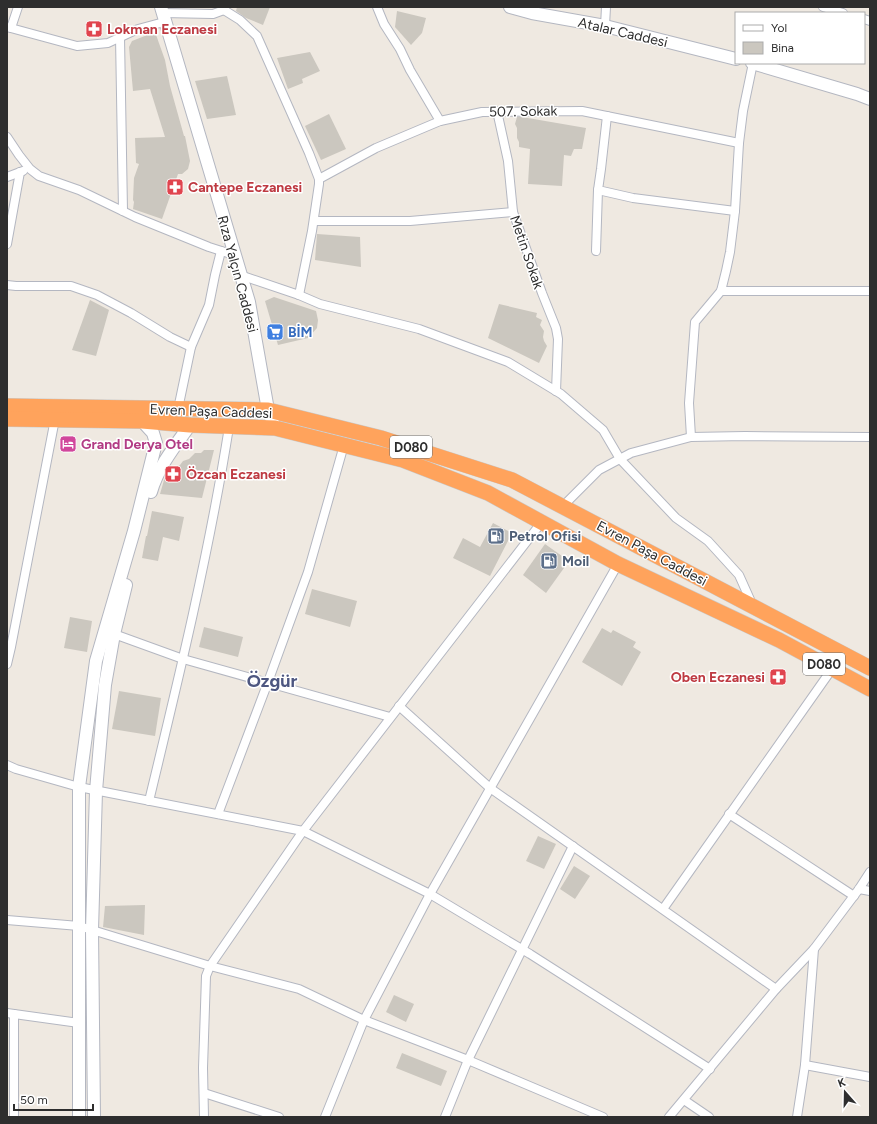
<svg xmlns="http://www.w3.org/2000/svg" width="877" height="1124" font-family="Figtree,sans-serif">
<style>
.building{fill:#cbc7bf}
.lines{fill:none;stroke-linecap:round;stroke-linejoin:round}
.street-casing{stroke:#b4b7c1;stroke-width:10}
.secondary-casing{stroke:#b4b7c1;stroke-width:14}
.highway-casing{stroke:#c9c9c9;stroke-width:16}
.street{stroke:#fff;stroke-width:8}
.secondary{stroke:#fff;stroke-width:12}
.highway{stroke:#ffa35c;stroke-width:15}
.labels{text-anchor:middle;stroke-width:3;stroke-linejoin:round;paint-order:stroke}
.shield{fill:#fff;stroke:#6d6d6d;stroke-width:1}
.shield-label{font-size:13px;font-weight:bold;fill:#2e2e2e}
.health-label{font-size:14px;font-weight:bold;fill:#be3a42;stroke:#fff;text-anchor:start}
.street-label{font-size:14px;fill:#2e2e2e;stroke:#fff}
.shop-label{font-size:14px;font-weight:bold;fill:#366cbe;stroke:#fff;text-anchor:start}
.hotel-label{font-size:14px;font-weight:bold;fill:#b23c85;stroke:#fff;text-anchor:start}
.service-label{font-size:14px;font-weight:bold;fill:#4e5e75;stroke:#fff;text-anchor:start}
.district-label{font-size:18px;font-weight:bold;fill:#4d5680;stroke:#fff}
</style>
<rect width="100%" height="100%" fill="#efe9e1"/>
<g class="building">
<polygon points="237,7 270,7 263,25 246,18 236,11"/>
<polygon points="397,11 426,18 422,33 411,45 395,27"/>
<polygon points="155,32 165,60 170,86 184,136 185,136 190,161 188,169 182,174 178,174 162,219 133,209 134,202 133,200 134,178 139,164 136,163 135,138 165,137 150,89 133,91 129,47 132,41"/>
<polygon points="310,52 320,71 302,79 303,83 288,89 277,58"/>
<polygon points="227,76 236,115 207,119 195,81"/>
<polygon points="329,114 346,149 321,160 305,126"/>
<polygon points="517,117 522,117 586,128 582,149 574,149 571,156 564,155 562,186 528,184 530,149 519,147 519,142 517,138 517,128 515,124"/>
<polygon points="317,234 360,237 361,267 315,260"/>
<polygon points="274,297 316,311 318,320 317,328 308,338 278,345 265,301"/>
<polygon points="90,300 109,310 96,356 72,350"/>
<polygon points="499,304 537,313 536,317 542,320 540,325 544,331 543,337 544,341 547,346 539,363 488,338"/>
<polygon points="204,450 214,450 202,498 160,494 164,480 167,476 180,465 183,461 189,459 195,453 201,453"/>
<polygon points="152,511 184,517 179,541 163,537 158,561 142,558 146,536 147,536"/>
<polygon points="493,523 512,533 490,576 453,558 463,538 480,547"/>
<polygon points="545,544 569,561 546,593 523,575"/>
<polygon points="312,589 357,601 350,627 305,614"/>
<polygon points="70,617 92,621 87,652 64,648"/>
<polygon points="204,627 243,637 238,657 199,647"/>
<polygon points="602,628 611,633 613,630 636,642 633,647 641,652 622,686 582,662"/>
<polygon points="119,691 161,698 155,736 112,729"/>
<polygon points="538,836 556,844 544,869 526,861"/>
<polygon points="574,866 590,876 575,899 560,889"/>
<polygon points="145,905 144,935 103,927 105,906"/>
<polygon points="394,995 414,1004 406,1022 386,1012"/>
<polygon points="402,1053 447,1071 441,1086 396,1068"/>
</g>
<g class="lines">
<g class="street-casing">
<g id="street">
<polyline points="377,7 384,24 400,49 410,70 440,121"/>
<polyline points="823,7 843,13"/>
<polyline points="224,10 240,20 257,36 309,153 319,179 319,184 312,231 299,295"/>
<polyline points="162,13 213,14 224,10 225,7"/>
<polyline points="864,19 870,21"/>
<polyline points="605,26 606,7"/>
<polyline points="7,27 77,46 108,43 138,29 164,22"/>
<polyline points="11,28 18,7"/>
<polyline points="120,37 123,211"/>
<polyline points="497,111 508,161 513,212 542,293 556,328 558,339 556,391"/>
<polyline points="607,116 601,169 598,190 633,198 735,211"/>
<polyline points="7,137 19,155 30,169 39,176 79,190 135,217 209,247 234,255"/>
<polyline points="7,177 23,171"/>
<polyline points="319,179 376,148 440,121 482,112 582,111 739,143"/>
<polyline points="314,221 410,221 513,212"/>
<polyline points="7,244 20,172"/>
<polyline points="596,251 598,190"/>
<polyline points="240,275 299,295 320,304 419,329 508,362 561,394 603,430 620,459 676,518 708,541 739,575 752,604"/>
<polyline points="7,285 16,286 71,286 97,295 131,313 170,337 191,347"/>
<polyline points="721,291 870,291"/>
<polyline points="178,409 191,347 209,305 215,275 221,251"/>
<polyline points="691,437 689,403 695,322 721,291 726,271 730,252 735,211 739,143 743,111 753,63"/>
<polyline points="562,507 599,470 631,453 691,437 745,436 870,437"/>
<polyline points="114,634 183,659 390,717"/>
<polyline points="7,664 11,647 55,419"/>
<polyline points="399,706 490,788 776,989"/>
<polyline points="7,765 16,769 79,787 303,831 430,894 530,954 710,1069"/>
<path d="M149 801C179 677 209 553 229 427"/>
<polyline points="218,814 268,682 308,572 344,445"/>
<polyline points="729,814 854,896"/>
<polyline points="859,889 870,891"/>
<polyline points="663,909 832,669"/>
<polyline points="7,920 79,926 210,966 299,989 364,1020 468,1060 603,1117"/>
<polyline points="7,1013 79,1023"/>
<polyline points="805,1065 870,1077"/>
<polyline points="204,1093 279,1117"/>
<polyline points="684,1100 709,1117"/>
<polyline points="14,1117 14,1014"/>
<polyline points="204,1117 203,1068 206,976 210,966 303,831 541,523"/>
<polyline points="325,1117 364,1020 430,894 618,564"/>
<polyline points="445,1117 468,1060 573,846"/>
<polyline points="669,1117 776,989 814,949 859,889 870,872"/>
<polyline points="797,1117 805,1065 814,949"/>
</g>
</g>
<g class="secondary-casing">
<g id="secondary">
<polyline points="161,7 249,302 268,410 275,428"/>
<polyline points="510,7 532,13 605,26 736,59"/>
<polyline points="752,63 857,94 870,99"/>
<path d="M151 492C158 467 175 446 190 425"/>
<polyline points="79,1117 79,787 96,661 134,531 156,443 153,433 142,421"/>
<polyline points="94,1117 92,930 96,791 105,685 114,634 126,585"/>
</g>
</g>
<g class="highway-casing">
<g id="highway">
<polyline points="7,406 268,410 381,438 512,480 870,668"/>
<polyline points="7,419 142,421 190,425 275,428 403,460 488,493 618,564 779,640 870,689"/>
</g>
</g>
<use href="#street" class="street"/>
<use href="#secondary" class="secondary"/>
<use href="#highway" class="highway"/>
</g>
<defs>
<g id="pharmacy-square" transform="scale(0.9)"><rect x="-9" y="-9" width="18" height="18" rx="4" fill="#e0444e" stroke="#fff"/><path d="M-2-6h4v4h4v4h-4v4h-4v-4h-4v-4h4Z" fill="#fff"/></g>
<g id="supermarket-square" transform="scale(0.9)"><rect x="-9" y="-9" width="18" height="18" rx="4" fill="#3f7fe0" stroke="#fff"/><path d="M-6-5.5h2.5l.6 2H6L4.5 2H-2.5L-4.4-4H-6ZM-1.5 3.2a1.3 1.3 0 1 0 .1 0ZM3 3.2a1.3 1.3 0 1 0 .1 0Z" fill="#fff"/></g>
<g id="hotel-square" transform="scale(0.9)"><rect x="-9" y="-9" width="18" height="18" rx="4" fill="#d1479c" stroke="#fff"/><path d="M-6-4.5h1.5V1H6V5H4.5V3h-9V5H-6ZM-4 0a1.8 1.8 0 1 1 3.6 0ZM.5 0V-2.5h3Q6-2.5 6 0Z" fill="#fff"/></g>
<g id="fuel-square" transform="scale(0.9)"><rect x="-9" y="-9" width="18" height="18" rx="4" fill="#5c6f8a" stroke="#fff"/><path d="M-5.5-6h7V0h2V4h1.3V-2.5L3-4.5l.8-.8L6-3V5H2.5V1h-1V6h-7ZM-4.2-4.7v3.2H.2V-4.7Z" fill="#fff"/></g>
</defs>
<g fill-rule="evenodd">
<use href="#pharmacy-square" x="94" y="29"/>
<use href="#pharmacy-square" x="175" y="187"/>
<use href="#supermarket-square" x="275" y="332"/>
<use href="#hotel-square" x="68" y="444"/>
<use href="#pharmacy-square" x="173" y="474"/>
<use href="#fuel-square" x="496" y="536"/>
<use href="#fuel-square" x="549" y="561"/>
<use href="#pharmacy-square" x="778" y="677"/>
</g>
<g class="labels">
<g class="shield">
<rect x="390" y="436" width="42" height="22" rx="3"/>
<rect x="803" y="653" width="42" height="22" rx="3"/>
</g>
<g class="shield-label">
<text x="411" y="452">D080</text>
<text x="824" y="669">D080</text>
</g>
<g class="health-label">
<text x="107" y="34">Lokman Eczanesi</text>
<text x="188" y="192">Cantepe Eczanesi</text>
<text x="186" y="479">Özcan Eczanesi</text>
<text x="765" y="682" text-anchor="end">Oben Eczanesi</text>
</g>
<g class="street-label">
<text transform="translate(623 32) rotate(13)" y="5">Atalar Caddesi</text>
<text transform="translate(523 111) rotate(-1)" y="5">507. Sokak</text>
<text transform="translate(527 252) rotate(71)" y="5">Metin Sokak</text>
<text transform="translate(238 274) rotate(75)" y="5">Rıza Yalçın Caddesi</text>
<text transform="translate(211 411) rotate(2)" y="5">Evren Paşa Caddesi</text>
<text transform="translate(652 553) rotate(28)" y="5">Evren Paşa Caddesi</text>
</g>
<g class="shop-label">
<text x="288" y="337">BİM</text>
</g>
<g class="hotel-label">
<text x="81" y="449">Grand Derya Otel</text>
</g>
<g class="service-label">
<text x="509" y="541">Petrol Ofisi</text>
<text x="562" y="566">Moil</text>
</g>
<g class="district-label">
<text x="272" y="687">Özgür</text>
</g>
</g>
<rect width="877" height="1124" fill="none" stroke="#2e2e2e" stroke-width="16"/>
<rect x="735" y="12" width="130" height="52" fill="#ffffff" stroke="#ababab"/>
<rect x="743" y="25" width="20" height="6" fill="#ffffff" stroke="#ababab"/>
<text x="771" y="32" font-size="12" fill="#2e2e2e">Yol</text>
<rect x="743" y="42" width="20" height="12" fill="#cbc7bf" stroke="#ababab"/>
<text x="771" y="52" font-size="12" fill="#2e2e2e">Bina</text>
<g transform="translate(845 1092) rotate(340)" stroke="#ffffff" stroke-width="3" paint-order="stroke">
<path d="M0-3L7 15L0 10L-7 15Z" fill="#2e2e2e"/>
<text y="-6" font-size="11" font-weight="bold" text-anchor="middle" fill="#2e2e2e">K</text>
</g>
<path d="M14 1104v6h79v-6" fill="none" stroke="#2e2e2e" stroke-width="2"/>
<text x="20" y="1104" font-size="12" fill="#2e2e2e" stroke="#ffffff" stroke-width="3" paint-order="stroke">50 m</text>
</svg>
